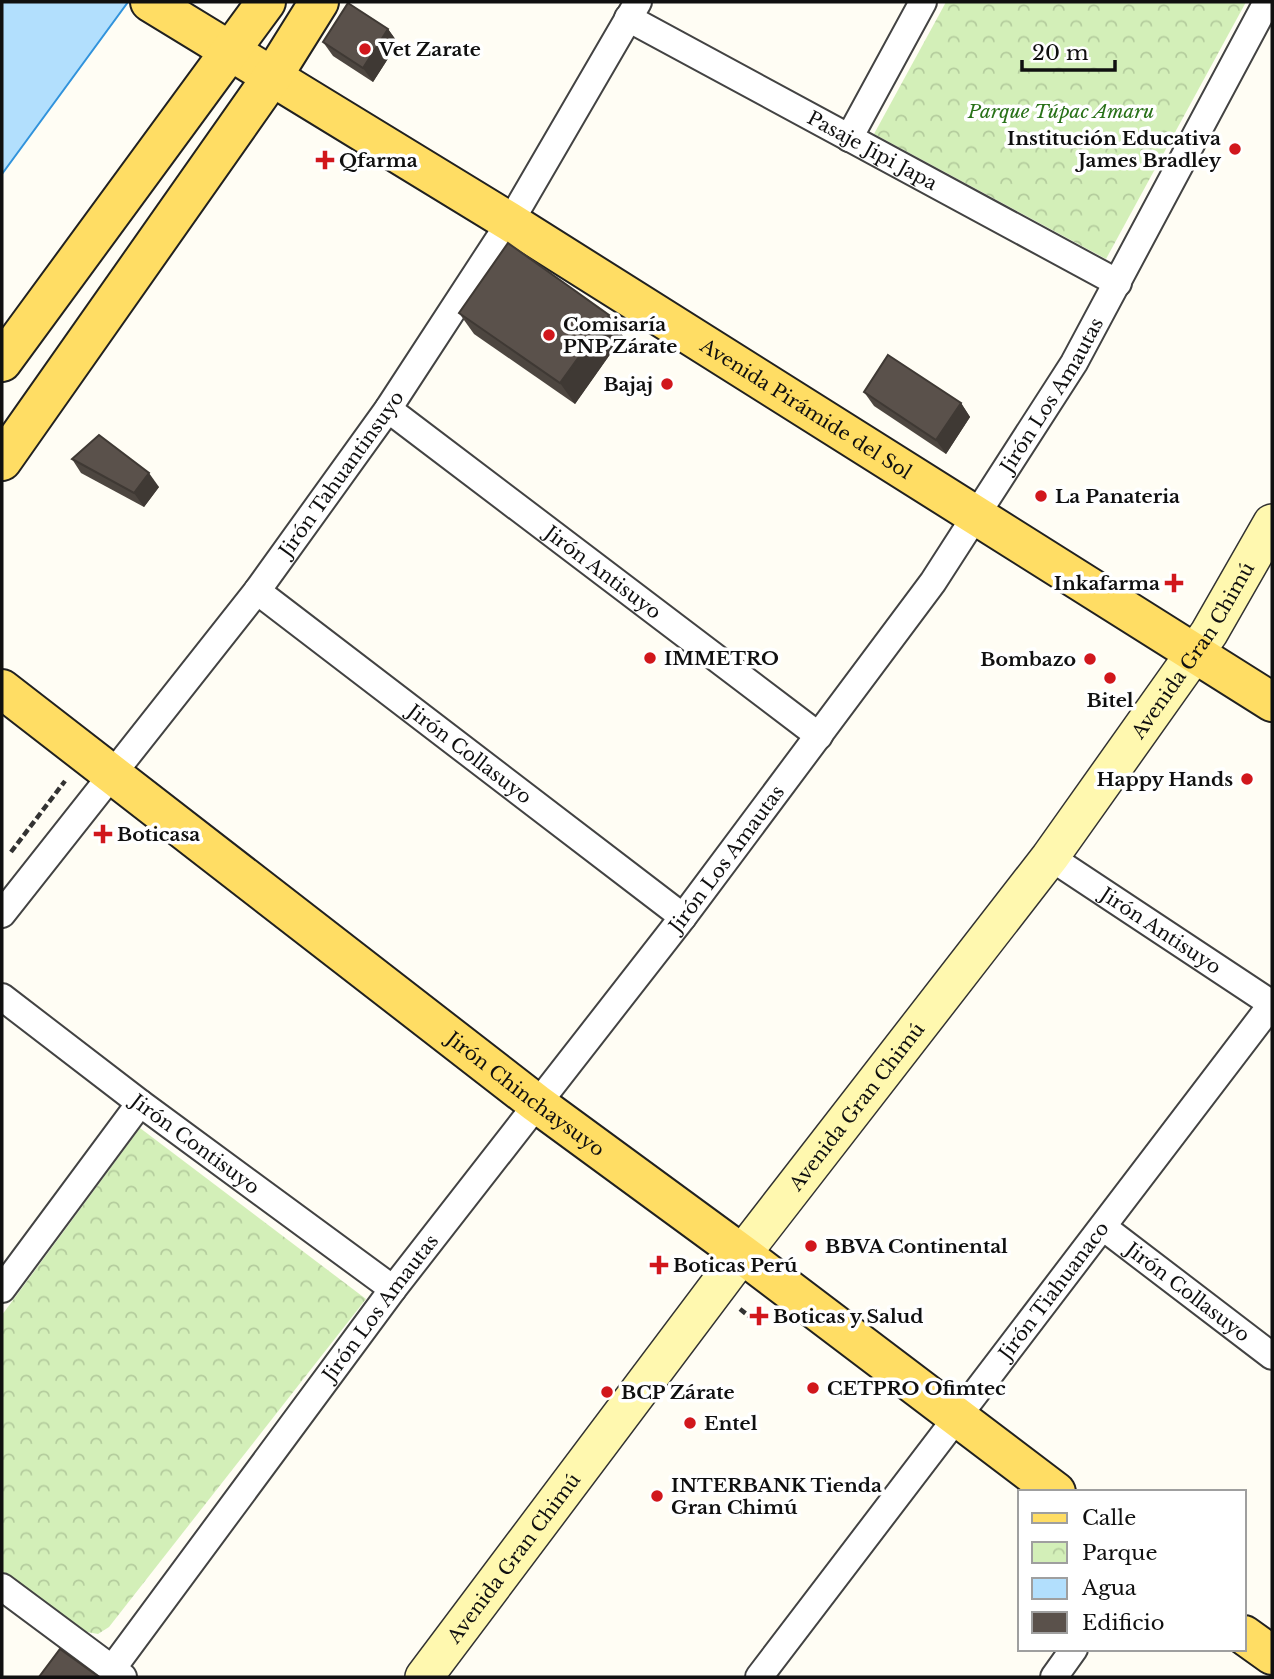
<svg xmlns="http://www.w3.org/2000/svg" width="1274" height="1679" font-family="'Libre Baskerville',serif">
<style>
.park{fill:url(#park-crowns)}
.water{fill:#b2dffd;stroke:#3193dc;stroke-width:2}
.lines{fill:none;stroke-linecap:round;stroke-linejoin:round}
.street-casing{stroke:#434343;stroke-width:30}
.secondary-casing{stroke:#323232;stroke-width:40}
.primary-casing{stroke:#212121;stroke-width:42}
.path{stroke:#323232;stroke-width:4.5;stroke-dasharray:7 3.5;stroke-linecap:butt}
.street{stroke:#fff;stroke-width:26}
.secondary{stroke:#fff8af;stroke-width:37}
.primary{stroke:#ffdd64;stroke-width:38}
.wall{fill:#4d4640}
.shaded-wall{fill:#3f3934}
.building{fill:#5a514b;stroke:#3f3934;stroke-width:2}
.poi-dot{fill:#d1171c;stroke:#fff;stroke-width:2.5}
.labels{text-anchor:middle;stroke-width:7;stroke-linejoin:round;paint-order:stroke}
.poi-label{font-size:19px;font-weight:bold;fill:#101010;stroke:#fff;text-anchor:start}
.park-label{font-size:19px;font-style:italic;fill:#287118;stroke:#fff}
.street-label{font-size:19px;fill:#101010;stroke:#fff}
</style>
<defs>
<pattern id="park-crowns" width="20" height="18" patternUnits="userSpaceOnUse" patternTransform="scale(1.75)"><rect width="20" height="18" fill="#d3efb8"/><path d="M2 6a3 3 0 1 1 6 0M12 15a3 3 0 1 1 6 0" fill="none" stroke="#b4cc9d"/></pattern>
</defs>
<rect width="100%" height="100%" fill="#fffdf4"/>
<g class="park">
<polygon points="946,2 1246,2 1106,259 874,134"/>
<polygon points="140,1128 366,1299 109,1627 98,1634 87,1632 2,1571 2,1315"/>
</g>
<polygon class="water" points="2,2 128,2 2,174"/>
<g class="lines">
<g class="street-casing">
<g id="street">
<path id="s1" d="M628 18 1118 283"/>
<polyline points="849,138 923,2"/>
<path id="s2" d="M388 409 819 736"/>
<path id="s3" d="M257 591 683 917"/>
<path id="s4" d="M1050 857 1272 1004"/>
<path id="s5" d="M2 914 257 591 388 409 510 222 638 2"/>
<path id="s6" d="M2 997 140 1103 393 1289"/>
<path id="s7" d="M1103 1227 1272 1356"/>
<polyline points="2,1289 140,1103"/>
<polyline points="2,1587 123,1677"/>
<path id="s8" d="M112 1669 393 1289 683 917 933 582 1074 363 1267 2"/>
<path id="s9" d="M759 1677 1272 1004"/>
<polyline points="1054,1677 1074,1649"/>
</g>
</g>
<g class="secondary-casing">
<g id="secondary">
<path id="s10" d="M424 1677 742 1254 1050 857 1209 633 1272 523"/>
</g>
</g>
<g class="primary-casing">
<g id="primary">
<path id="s11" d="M150 2 510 222 1272 702"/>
<polyline points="2,362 266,2"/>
<polyline points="2,461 274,74 319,2"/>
<path id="s12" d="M2 689 536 1103 742 1254 1056 1492"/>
<polyline points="1244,1635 1272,1655"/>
</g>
</g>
<g class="path">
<polyline points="11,852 65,781"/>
<polyline points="740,1309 750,1317"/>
</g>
<use href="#street" class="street"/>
<use href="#secondary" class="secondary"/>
<use href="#primary" class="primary"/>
</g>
<g class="wall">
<polygon points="388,29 398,43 373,82 333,56 323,42"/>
<polygon points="459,313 623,336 575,404 474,334"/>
<polygon points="864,392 961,403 970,417 946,454 874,406"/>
<polygon points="72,459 159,487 144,507 81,473"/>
</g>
<g class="shaded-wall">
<polygon points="388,29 398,43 373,82 363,68"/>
<polygon points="609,315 623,336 575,404 560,383"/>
<polygon points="961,403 970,417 946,454 936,440"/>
<polygon points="149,473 159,487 144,507 134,493"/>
</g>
<g class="building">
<polygon points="348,3 388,29 363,68 323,42"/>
<polygon points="508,243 609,315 560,383 459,313"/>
<polygon points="888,355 961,403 936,440 864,392"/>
<polygon points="99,435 149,473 134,493 72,459"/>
<polygon points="60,1649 99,1677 39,1677"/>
</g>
<g class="poi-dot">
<circle cx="365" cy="49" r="7"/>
<circle cx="1235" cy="149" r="7"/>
<path d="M321.5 149.5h7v7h7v7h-7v7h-7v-7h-7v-7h7z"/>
<circle cx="549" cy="335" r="7"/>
<circle cx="667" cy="384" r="7"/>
<circle cx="1041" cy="496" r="7"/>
<path d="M1170.5 572.5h7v7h7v7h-7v7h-7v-7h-7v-7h7z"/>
<circle cx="650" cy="658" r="7"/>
<circle cx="1090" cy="659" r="7"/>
<circle cx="1110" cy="678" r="7"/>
<circle cx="1247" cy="779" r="7"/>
<path d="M99.5 823.5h7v7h7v7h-7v7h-7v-7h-7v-7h7z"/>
<circle cx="811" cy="1246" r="7"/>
<path d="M655.5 1254.5h7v7h7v7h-7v7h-7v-7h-7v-7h7z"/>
<path d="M755.5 1305.5h7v7h7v7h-7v7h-7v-7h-7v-7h7z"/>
<circle cx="813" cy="1388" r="7"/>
<circle cx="607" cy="1392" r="7"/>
<circle cx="690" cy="1423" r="7"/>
<circle cx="657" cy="1496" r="7"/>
</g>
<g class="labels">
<g class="poi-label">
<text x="379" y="56">Vet Zarate</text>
<text x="1221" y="145" text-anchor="end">Institución Educativa<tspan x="1221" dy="22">James Bradley</tspan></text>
<text x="339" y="167">Qfarma</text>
<text x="563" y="331">Comisaría<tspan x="563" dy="22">PNP Zárate</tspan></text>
<text x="653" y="391" text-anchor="end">Bajaj</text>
<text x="1055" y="503">La Panateria</text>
<text x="1160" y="590" text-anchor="end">Inkafarma</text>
<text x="664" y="665">IMMETRO</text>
<text x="1076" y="666" text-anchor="end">Bombazo</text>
<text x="1110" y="707" text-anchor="middle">Bitel</text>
<text x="1233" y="786" text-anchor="end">Happy Hands</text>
<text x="117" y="841">Boticasa</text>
<text x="825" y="1253">BBVA Continental</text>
<text x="673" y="1272">Boticas Perú</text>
<text x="773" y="1323">Boticas y Salud</text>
<text x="827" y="1395">CETPRO Ofimtec</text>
<text x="621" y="1399">BCP Zárate</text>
<text x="704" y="1430">Entel</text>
<text x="671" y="1492">INTERBANK Tienda<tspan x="671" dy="22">Gran Chimú</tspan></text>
</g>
<g class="park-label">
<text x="1061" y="118">Parque Túpac Amaru</text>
</g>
<g class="street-label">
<text dy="7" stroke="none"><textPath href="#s1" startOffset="278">Pasaje Jipi Japa</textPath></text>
<text dy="7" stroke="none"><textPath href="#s8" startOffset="1584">Jirón Los Amautas</textPath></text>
<text dy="7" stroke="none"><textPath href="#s11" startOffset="772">Avenida Pirámide del Sol</textPath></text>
<text dy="7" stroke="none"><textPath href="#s5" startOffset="556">Jirón Tahuantinsuyo</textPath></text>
<text dy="7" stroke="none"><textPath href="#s2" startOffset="270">Jirón Antisuyo</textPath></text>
<text dy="7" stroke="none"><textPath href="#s10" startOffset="1283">Avenida Gran Chimú</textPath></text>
<text dy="7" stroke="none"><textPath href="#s3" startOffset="268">Jirón Collasuyo</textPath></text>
<text dy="7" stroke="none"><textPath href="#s8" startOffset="1017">Jirón Los Amautas</textPath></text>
<text dy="7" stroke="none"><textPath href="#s4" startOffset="133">Jirón Antisuyo</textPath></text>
<text dy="7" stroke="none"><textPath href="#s12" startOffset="662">Jirón Chinchaysuyo</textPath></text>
<text dy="7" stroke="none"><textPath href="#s10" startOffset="716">Avenida Gran Chimú</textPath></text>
<text dy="7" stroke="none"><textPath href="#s6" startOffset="243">Jirón Contisuyo</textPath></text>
<text dy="7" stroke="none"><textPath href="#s9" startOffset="486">Jirón Tiahuanaco</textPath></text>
<text dy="7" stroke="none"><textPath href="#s7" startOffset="107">Jirón Collasuyo</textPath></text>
<text dy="7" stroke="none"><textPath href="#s8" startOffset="450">Jirón Los Amautas</textPath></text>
<text dy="7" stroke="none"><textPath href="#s10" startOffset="149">Avenida Gran Chimú</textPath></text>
</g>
</g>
<rect width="1274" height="1679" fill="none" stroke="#101010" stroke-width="7"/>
<rect x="1018" y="1490" width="228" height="161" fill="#ffffff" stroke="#9f9f9f" stroke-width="2"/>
<rect x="1032" y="1513" width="35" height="10" fill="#ffdd64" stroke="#9f9f9f" stroke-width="2"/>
<text x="1082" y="1525" font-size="21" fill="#101010">Calle</text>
<rect x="1032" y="1542" width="35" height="21" fill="url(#park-crowns)" stroke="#9f9f9f" stroke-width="2"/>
<text x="1082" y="1560" font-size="21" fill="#101010">Parque</text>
<rect x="1032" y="1578" width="35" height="21" fill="#b2dffd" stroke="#9f9f9f" stroke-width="2"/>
<text x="1082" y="1595" font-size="21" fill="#101010">Agua</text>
<rect x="1032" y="1612" width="35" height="21" fill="#5a514b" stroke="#9f9f9f" stroke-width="2"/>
<text x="1082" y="1630" font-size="21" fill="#101010">Edificio</text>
<path d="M1022 60v10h93v-10" fill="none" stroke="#101010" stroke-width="3.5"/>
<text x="1032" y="60" font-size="21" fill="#101010" stroke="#ffffff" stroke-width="5" paint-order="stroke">20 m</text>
</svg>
